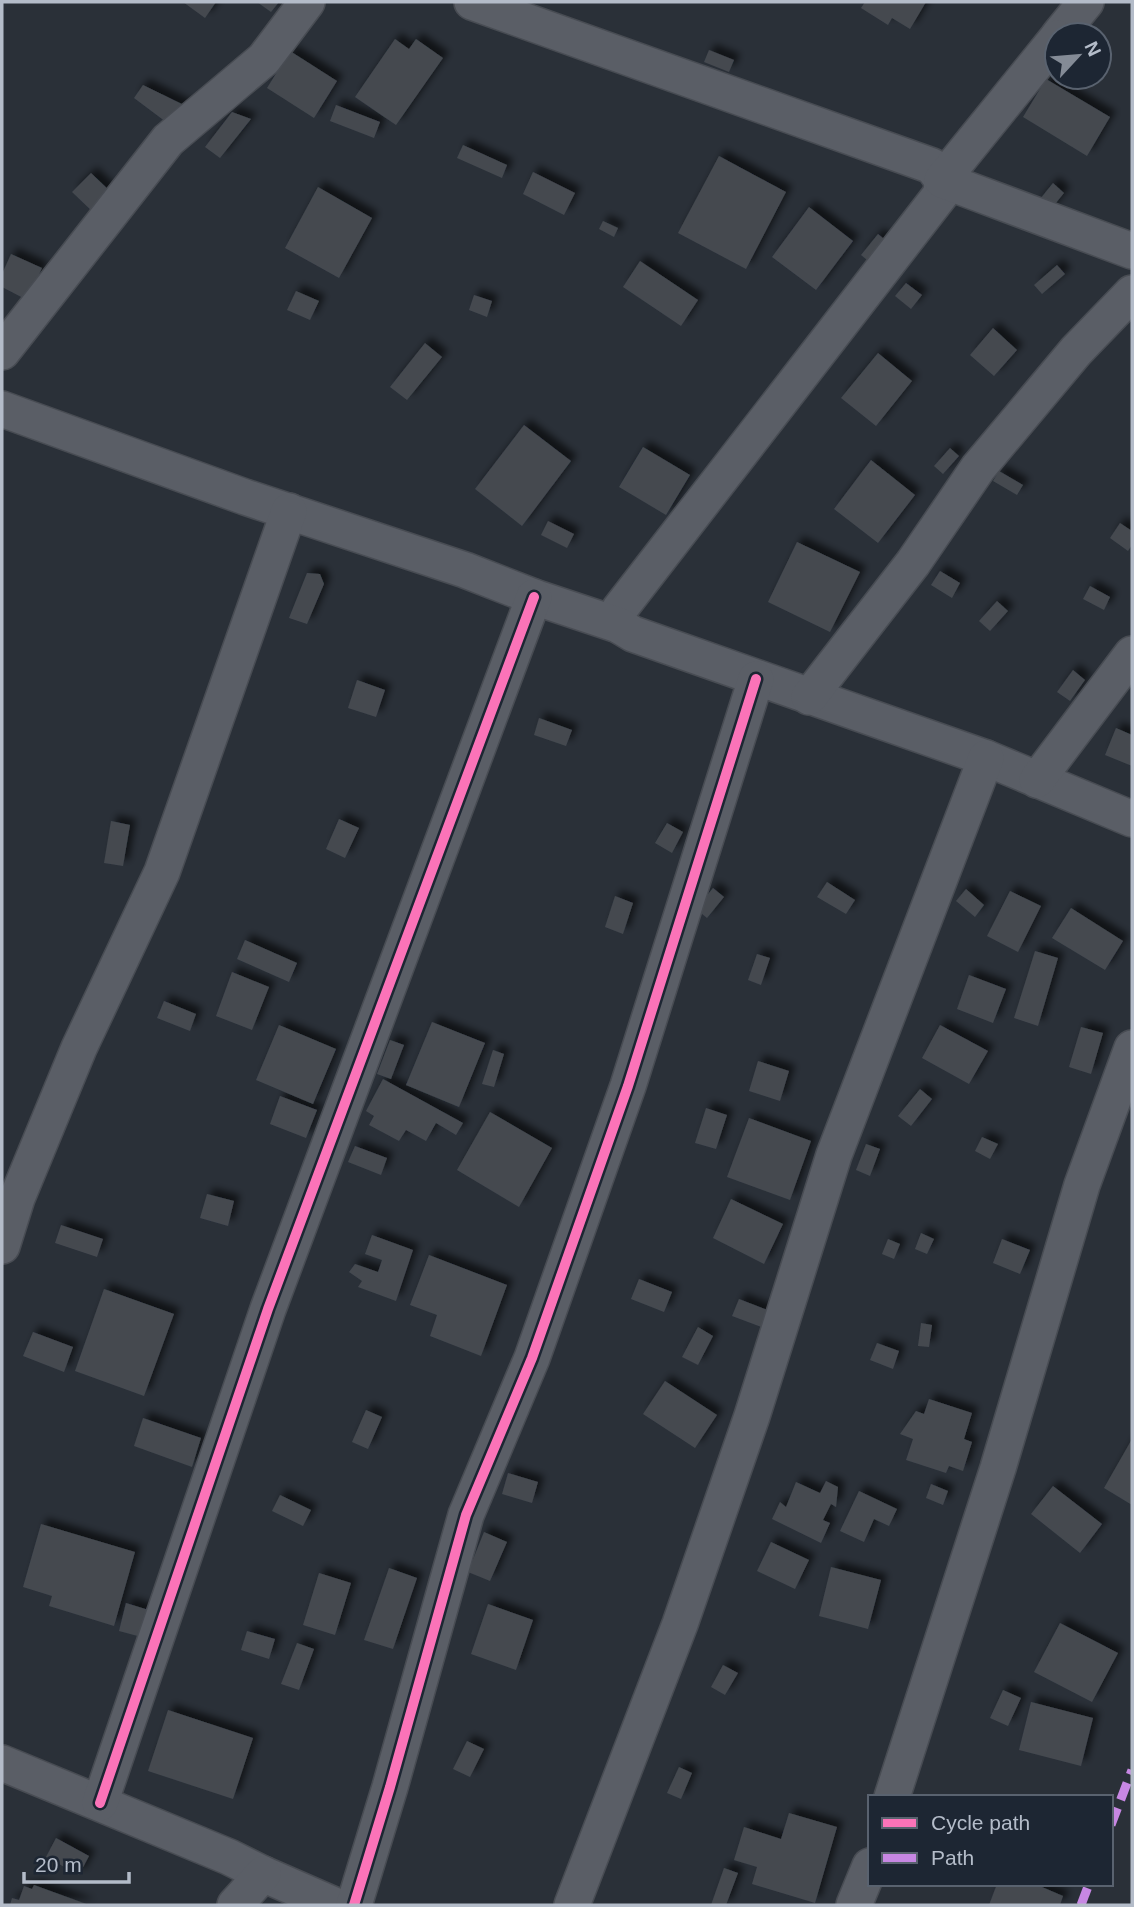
<svg xmlns="http://www.w3.org/2000/svg" width="1134" height="1907" font-family="Helvetica,sans-serif">
<style>
.building{fill:#444950;filter:url(#shadow)}
.lines{fill:none;stroke-linecap:round;stroke-linejoin:round}
.street-casing{stroke:#484c53;stroke-width:38}
.street{stroke:#5a5e66;stroke-width:35}
.quiet{stroke:#c787e3;stroke-width:9;stroke-dasharray:18 9;stroke-linecap:butt}
.cycleway-casing{stroke:#1d2633;stroke-width:15}
.cycleway{stroke:#fb73b8;stroke-width:10}
</style>
<defs>
<filter id="shadow"><feDropShadow dx="6" dy="-6" stdDeviation="3.5" flood-color="#0009"/></filter>
</defs>
<rect width="100%" height="100%" fill="#2a3038"/>
<g class="building">
<polygon points="183,2 216,2 205,18"/>
<polygon points="257,2 279,2 271,12"/>
<polygon points="865,2 926,2 910,29 892,18 888,25 861,8"/>
<polygon points="395,39 409,49 416,39 443,58 396,125 355,97"/>
<polygon points="709,50 734,60 729,72 704,62"/>
<polygon points="290,51 337,81 314,118 267,88"/>
<polygon points="1046,79 1110,117 1087,156 1023,117"/>
<polygon points="143,85 190,108 170,125 134,98"/>
<polygon points="336,105 380,122 374,138 330,121"/>
<polygon points="232,112 251,119 220,158 205,147"/>
<polygon points="463,145 507,165 502,178 457,158"/>
<polygon points="719,156 786,192 746,269 678,233"/>
<polygon points="533,172 575,193 564,215 523,194"/>
<polygon points="91,173 113,194 95,214 72,192"/>
<polygon points="1053,183 1064,193 1047,214 1036,204"/>
<polygon points="318,187 372,218 339,278 285,248"/>
<polygon points="809,207 853,241 816,290 772,257"/>
<polygon points="603,221 618,228 614,237 599,229"/>
<polygon points="878,234 889,243 872,264 861,255"/>
<polygon points="11,254 42,268 27,300 2,287 2,274"/>
<polygon points="640,261 698,300 681,326 623,287"/>
<polygon points="1057,265 1065,274 1042,294 1034,285"/>
<polygon points="906,283 922,295 911,309 895,296"/>
<polygon points="296,291 319,301 310,320 287,310"/>
<polygon points="474,295 492,301 487,317 469,310"/>
<polygon points="993,328 1017,350 994,376 970,355"/>
<polygon points="425,343 442,357 407,400 390,387"/>
<polygon points="878,353 912,381 876,426 841,398"/>
<polygon points="524,425 571,461 522,526 475,489"/>
<polygon points="643,447 690,475 666,515 619,487"/>
<polygon points="950,448 959,456 943,474 934,466"/>
<polygon points="871,460 915,495 878,543 834,509"/>
<polygon points="999,471 1023,485 1017,495 993,481"/>
<polygon points="548,521 574,534 567,548 541,535"/>
<polygon points="1120,523 1132,531 1132,545 1128,551 1110,538"/>
<polygon points="797,542 860,572 830,632 768,602"/>
<polygon points="940,571 960,583 952,598 931,585"/>
<polygon points="307,573 320,574 324,584 307,624 289,618"/>
<polygon points="1090,586 1110,597 1104,610 1083,599"/>
<polygon points="997,601 1008,611 990,631 979,621"/>
<polygon points="1073,670 1085,680 1070,701 1057,692"/>
<polygon points="357,680 385,690 376,717 348,708"/>
<polygon points="539,718 572,730 566,746 534,735"/>
<polygon points="1116,728 1132,735 1132,766 1105,755"/>
<polygon points="339,819 359,828 345,858 326,849"/>
<polygon points="111,821 130,825 123,866 104,863"/>
<polygon points="667,823 683,832 672,853 655,843"/>
<polygon points="827,882 855,900 846,914 817,897"/>
<polygon points="713,888 724,897 707,918 696,909"/>
<polygon points="966,889 984,905 975,917 956,901"/>
<polygon points="1010,891 1041,906 1018,952 987,936"/>
<polygon points="615,896 633,903 623,934 605,927"/>
<polygon points="1071,908 1123,941 1105,970 1052,938"/>
<polygon points="245,940 297,963 289,982 237,959"/>
<polygon points="1035,951 1058,958 1038,1026 1014,1018"/>
<polygon points="757,954 770,958 761,985 748,980"/>
<polygon points="232,972 269,987 252,1030 216,1016"/>
<polygon points="969,975 1006,989 993,1023 957,1009"/>
<polygon points="164,1001 196,1014 190,1031 157,1018"/>
<polygon points="432,1022 485,1043 459,1107 406,1085"/>
<polygon points="279,1025 336,1049 313,1104 256,1080"/>
<polygon points="940,1025 988,1051 969,1084 922,1058"/>
<polygon points="1081,1027 1103,1033 1091,1074 1069,1067"/>
<polygon points="390,1040 404,1045 391,1079 377,1074"/>
<polygon points="493,1050 504,1054 494,1087 482,1084"/>
<polygon points="758,1061 789,1071 780,1101 749,1091"/>
<polygon points="383,1079 463,1123 456,1135 436,1123 426,1141 406,1130 399,1141 369,1125 374,1116 366,1111"/>
<polygon points="920,1089 932,1099 911,1126 898,1116"/>
<polygon points="280,1096 317,1110 306,1138 270,1124"/>
<polygon points="706,1108 727,1115 716,1149 695,1143"/>
<polygon points="490,1112 552,1148 519,1207 457,1170"/>
<polygon points="749,1118 811,1141 790,1200 727,1177"/>
<polygon points="982,1137 998,1144 990,1159 975,1151"/>
<polygon points="866,1144 880,1149 870,1176 856,1170"/>
<polygon points="355,1146 387,1158 381,1175 348,1162"/>
<polygon points="207,1194 234,1201 228,1226 200,1218"/>
<polygon points="731,1199 783,1224 764,1264 713,1238"/>
<polygon points="61,1225 103,1239 97,1257 55,1243"/>
<polygon points="921,1233 934,1239 927,1254 915,1249"/>
<polygon points="372,1235 413,1250 396,1301 358,1287 362,1281 349,1272 355,1264 378,1272 382,1260 365,1254"/>
<polygon points="888,1239 900,1244 894,1259 882,1254"/>
<polygon points="1002,1239 1030,1250 1020,1274 993,1263"/>
<polygon points="429,1255 507,1285 481,1356 430,1336 437,1315 410,1305"/>
<polygon points="639,1279 672,1292 664,1312 631,1299"/>
<polygon points="104,1289 174,1314 144,1396 75,1371"/>
<polygon points="739,1299 770,1311 764,1328 732,1316"/>
<polygon points="921,1323 932,1325 929,1347 918,1346"/>
<polygon points="698,1327 713,1336 698,1365 682,1357"/>
<polygon points="33,1332 73,1347 64,1372 23,1356"/>
<polygon points="877,1343 899,1351 893,1369 870,1360"/>
<polygon points="665,1381 717,1415 695,1448 643,1414"/>
<polygon points="929,1399 972,1413 964,1439 972,1442 963,1471 949,1466 946,1473 906,1460 913,1439 900,1434 916,1411 924,1414"/>
<polygon points="366,1410 382,1417 368,1449 352,1442"/>
<polygon points="143,1418 201,1438 192,1467 134,1446"/>
<polygon points="1132,1439 1132,1505 1104,1488"/>
<polygon points="508,1473 538,1482 532,1503 502,1494"/>
<polygon points="826,1481 838,1487 836,1507 831,1504 823,1520 830,1523 821,1543 772,1519 780,1502 786,1507 796,1482 820,1493"/>
<polygon points="931,1484 948,1491 943,1505 926,1498"/>
<polygon points="1053,1486 1102,1524 1080,1553 1031,1514"/>
<polygon points="859,1491 897,1509 889,1526 874,1519 864,1542 840,1531"/>
<polygon points="280,1495 311,1510 303,1526 272,1511"/>
<polygon points="41,1524 135,1552 114,1626 49,1606 52,1596 23,1587"/>
<polygon points="484,1532 507,1542 490,1581 468,1572"/>
<polygon points="771,1542 809,1560 795,1589 757,1571"/>
<polygon points="831,1567 881,1580 868,1629 819,1616"/>
<polygon points="389,1568 417,1578 393,1649 364,1640"/>
<polygon points="319,1573 351,1583 335,1635 303,1625"/>
<polygon points="126,1603 152,1611 145,1638 119,1631"/>
<polygon points="488,1604 533,1620 516,1670 471,1654"/>
<polygon points="1060,1623 1118,1653 1092,1702 1034,1672"/>
<polygon points="247,1631 275,1639 269,1659 241,1650"/>
<polygon points="297,1643 314,1649 299,1690 281,1684"/>
<polygon points="723,1665 738,1673 725,1695 711,1687"/>
<polygon points="1003,1690 1021,1698 1008,1726 990,1718"/>
<polygon points="1031,1702 1093,1718 1081,1766 1019,1750"/>
<polygon points="168,1710 253,1738 233,1799 148,1771"/>
<polygon points="467,1741 484,1749 470,1777 453,1769"/>
<polygon points="679,1767 692,1773 681,1799 667,1793"/>
<polygon points="789,1813 837,1827 815,1903 752,1884 757,1867 734,1860 744,1827 781,1839"/>
<polygon points="56,1838 89,1856 79,1875 46,1857"/>
<polygon points="724,1868 738,1873 726,1905 711,1905"/>
<polygon points="997,1884 1035,1884 1063,1896 1060,1905 989,1905"/>
<polygon points="34,1885 89,1905 10,1905 12,1898 19,1900 24,1886 32,1889"/>
</g>
<g class="lines">
<g class="street-casing">
<g id="street">
<polyline points="472,2 932,166 942,180 941,194 619,610 618,625"/>
<polyline points="1059,35 1086,2"/>
<polyline points="1057,38 942,180 1132,251"/>
<polyline points="2,352 168,140 264,59 307,2"/>
<polyline points="2,409 245,497 465,570 534,597 618,625 633,634 986,758 1132,819"/>
<polyline points="809,697 913,563 978,468 1076,351 1132,293"/>
<polyline points="1037,780 1132,654"/>
<polyline points="2,1246 17,1198 79,1048 162,872 289,511"/>
<polyline points="2,1763 229,1857 263,1874 334,1905"/>
<polyline points="892,1797 998,1468 1082,1185 1132,1048"/>
<polyline points="100,1803 268,1309 534,597"/>
<polyline points="235,1905 263,1874"/>
<polyline points="354,1905 390,1787 466,1515 532,1358 628,1086 756,679"/>
<polyline points="572,1905 680,1624 752,1416 834,1155 986,758"/>
<polyline points="854,1905 870,1866"/>
</g>
</g>
<use href="#street" class="street"/>
<g class="quiet">
<polyline points="1111,1825 1132,1770"/>
<polyline points="1081,1905 1089,1884"/>
</g>
<g class="cycleway-casing">
<g id="cycleway">
<polyline points="100,1803 268,1309 534,597"/>
<polyline points="354,1905 390,1787 466,1515 532,1358 628,1086 756,679"/>
</g>
</g>
<use href="#cycleway" class="cycleway"/>
</g>
<rect width="1134" height="1907" fill="none" stroke="#b4bcc9" stroke-width="7"/>
<rect x="868" y="1795" width="245" height="91" fill="#1d2633" stroke="#59626f" stroke-width="2"/>
<rect x="882" y="1818" width="35" height="10" fill="#fb73b8" stroke="#59626f" stroke-width="2"/>
<text x="931" y="1830" font-size="21" fill="#b4bcc9">Cycle path</text>
<rect x="882" y="1853" width="35" height="10" fill="#c787e3" stroke="#59626f" stroke-width="2"/>
<text x="931" y="1865" font-size="21" fill="#b4bcc9">Path</text>
<g transform="translate(1078 56) rotate(64)"><circle r="33" fill="#1d2633" stroke="#59626f" stroke-width="2"/>
<path d="M0-5L12 26L0 18L-12 26Z" fill="#848b96"/>
<text y="-10" font-size="19" font-weight="bold" text-anchor="middle" fill="#b4bcc9">N</text>
</g>
<path d="M24 1872v10h105v-10" fill="none" stroke="#b4bcc9" stroke-width="3.5"/>
<text x="35" y="1872" font-size="21" fill="#b4bcc9" stroke="#1d2633" stroke-width="5" paint-order="stroke">20 m</text>
</svg>
